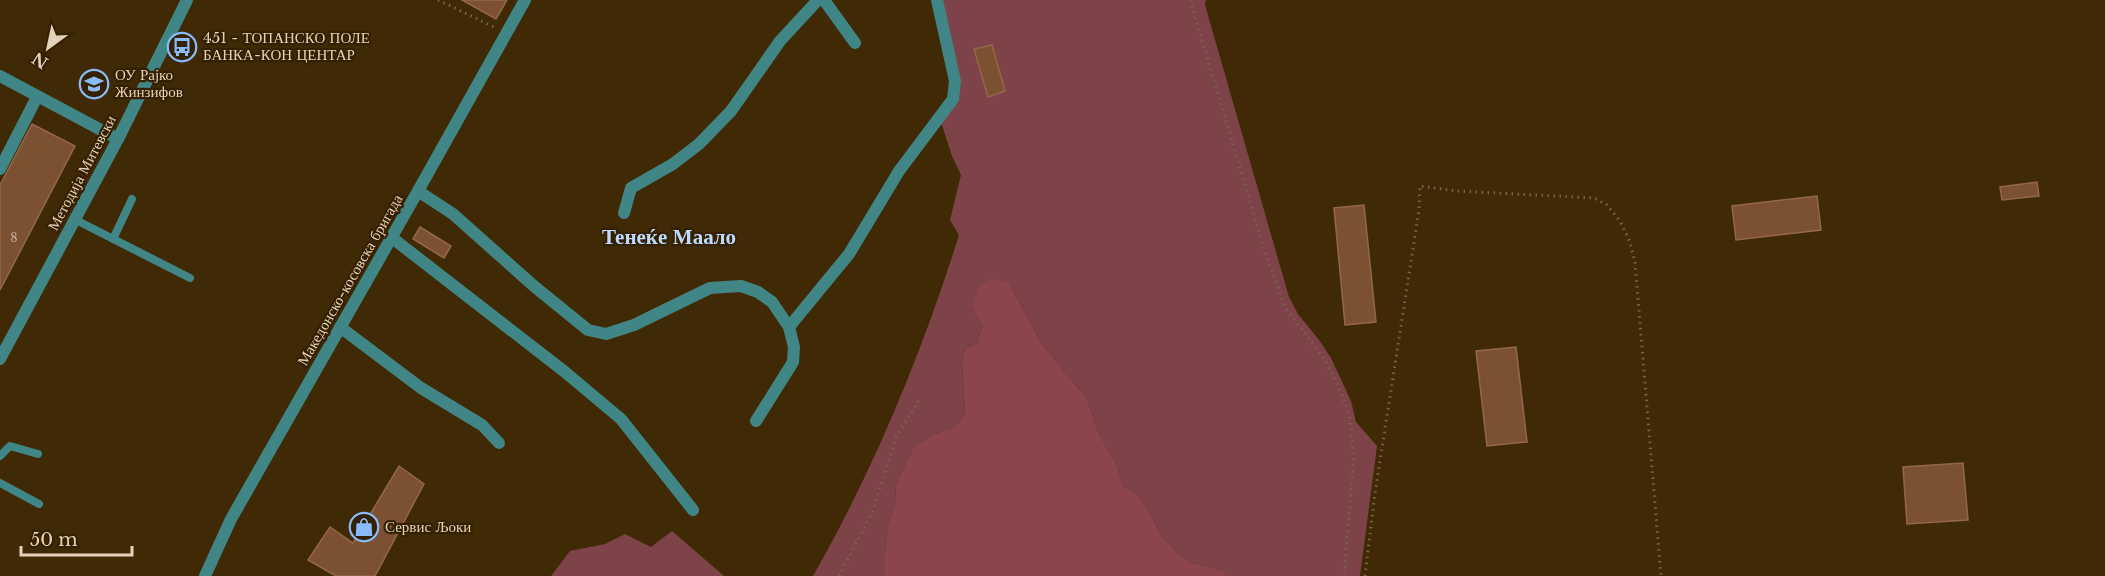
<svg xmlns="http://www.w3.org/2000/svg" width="2105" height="576" font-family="'Libre Baskerville',serif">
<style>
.green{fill:#7d4348}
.forest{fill:#8c454c}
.building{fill:#7c5132;stroke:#946748;stroke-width:1.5}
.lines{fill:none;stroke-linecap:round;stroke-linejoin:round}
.path{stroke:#796545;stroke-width:3;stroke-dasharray:1.5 4.5;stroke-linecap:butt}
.service{stroke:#408686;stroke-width:8}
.minor{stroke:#408686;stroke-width:12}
.tertiary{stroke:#408686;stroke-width:12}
.labels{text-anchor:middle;stroke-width:4.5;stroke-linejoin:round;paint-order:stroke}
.number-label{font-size:12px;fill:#c9b299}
.poi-label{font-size:15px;fill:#e3d2bb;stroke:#352000;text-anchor:start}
.street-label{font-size:15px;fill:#e3d2bb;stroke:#352000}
.district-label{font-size:21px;font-weight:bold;fill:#bddaff;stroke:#352000}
</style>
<rect width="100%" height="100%" fill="#402a06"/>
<g class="green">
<path d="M937 0H1206L1205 5 1289 297 1298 314 1319 340 1331 358 1351 401 1356 422 1377 446 1360 576H1228L1223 570 1193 563 1178 553 1163 537 1139 495 1124 487 1116 463 1098 432 1087 399 1041 342 1009 283 983 325 977 343 965 349 962 362 965 414 956 426 937 433 914 446 896 484 895 503 888 524 885 552V576H813C874 469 922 353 959 235L950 220 961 175 952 156 940 119 953 99Z"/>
<polygon points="672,531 724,576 551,576 570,551 605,544 625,534 651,547"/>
</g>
<polygon class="forest" points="992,278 1009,283 1041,342 1087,399 1098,432 1116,463 1124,487 1139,495 1163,537 1178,553 1193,563 1223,570 1228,576 885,576 885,552 888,524 895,503 896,484 914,446 937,433 956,426 965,414 962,362 965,349 977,343 983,325 972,306 980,285"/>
<g class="building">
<polygon points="462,0 507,0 496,19"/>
<polygon points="992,45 1005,91 988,97 974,49"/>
<polygon points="32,124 75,146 0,290 0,185"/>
<polygon points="2037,182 2039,196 2002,200 2000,187"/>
<polygon points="1817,196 1821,230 1736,240 1732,206"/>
<polygon points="1364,205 1376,322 1345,325 1334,208"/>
<polygon points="420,227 451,246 444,258 413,239"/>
<polygon points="1516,347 1527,442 1487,446 1476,351"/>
<polygon points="1963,463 1968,520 1907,524 1903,467"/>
<polygon points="399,466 424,484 375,576 336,576 308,560 330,527 353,543"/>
</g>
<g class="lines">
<g class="path">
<polyline points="438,0 496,28"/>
<polyline points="1190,0 1266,255 1285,307 1325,360 1338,385 1349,414 1354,455 1344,576"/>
<polyline points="839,576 872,513 896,437 920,399"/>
<polyline points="1365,576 1375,493 1419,210 1420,186 1457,191 1594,198 1607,205 1620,221 1630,242 1635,262 1661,576"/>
</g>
<g class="service">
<polyline points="74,219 190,278"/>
<polyline points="113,239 132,199"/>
<polyline points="0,456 10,446 38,454"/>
<polyline points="0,483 39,504"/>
</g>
<g class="minor">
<polyline points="824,0 855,43"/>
<polyline points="0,76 118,139"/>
<polyline points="0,169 37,97"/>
<polyline points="418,191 453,214 535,287 588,330 606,334 634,325 710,288 741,286 758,292 772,302 789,327 794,347 793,362 756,421"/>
<polyline points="624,213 631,188 673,164 699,144 731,111 780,41 818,0"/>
<polyline points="391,237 565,372 621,419 693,510"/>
<polyline points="340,327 421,388 482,425 499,443"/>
<polyline points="789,327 849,254 899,171 953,99 955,81 937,0"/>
<polyline points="0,359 118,139 187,0"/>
</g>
<polyline class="tertiary" points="205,576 231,519 418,191 525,0"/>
</g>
<defs>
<g id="bus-ring" transform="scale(1.5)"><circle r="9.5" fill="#352000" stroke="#88bafc" stroke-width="1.5"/><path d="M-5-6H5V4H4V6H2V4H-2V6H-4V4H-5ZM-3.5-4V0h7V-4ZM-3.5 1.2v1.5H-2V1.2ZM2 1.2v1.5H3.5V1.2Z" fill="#88bafc"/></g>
<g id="school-ring" transform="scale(1.5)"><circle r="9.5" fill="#352000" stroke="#88bafc" stroke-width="1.5"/><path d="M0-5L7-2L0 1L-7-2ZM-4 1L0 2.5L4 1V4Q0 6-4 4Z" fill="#88bafc"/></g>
<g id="shop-ring" transform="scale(1.5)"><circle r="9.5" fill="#352000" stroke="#88bafc" stroke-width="1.5"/><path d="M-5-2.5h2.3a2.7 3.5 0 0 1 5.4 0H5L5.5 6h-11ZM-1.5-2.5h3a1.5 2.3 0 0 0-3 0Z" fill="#88bafc"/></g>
</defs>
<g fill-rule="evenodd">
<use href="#bus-ring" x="182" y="47"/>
<use href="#school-ring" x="94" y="84"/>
<use href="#shop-ring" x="364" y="527"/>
</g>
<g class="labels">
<g class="number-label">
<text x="14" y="242">8</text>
</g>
<g class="poi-label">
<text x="203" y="43">451 - ТОПАНСКО ПОЛЕ<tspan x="203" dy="17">БАНКА-КОН ЦЕНТАР</tspan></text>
<text x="115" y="80">ОУ Рајко<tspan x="115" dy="17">Жинзифов</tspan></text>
<text x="385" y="532">Сервис Љоки</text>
</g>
<g class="street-label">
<text transform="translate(82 173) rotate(-62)" y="5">Методија Митевски</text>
<text transform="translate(350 280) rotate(-60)" y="5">Македонско-косовска бригада</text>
</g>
<g class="district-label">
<text x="669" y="244">Тенеќе Маало</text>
</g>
</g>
<g transform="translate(48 48) rotate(213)" stroke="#352000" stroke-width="4.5" paint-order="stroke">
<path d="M0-4.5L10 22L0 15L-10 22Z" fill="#e3d2bb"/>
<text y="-9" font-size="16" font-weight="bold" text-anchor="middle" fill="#e3d2bb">N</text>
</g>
<path d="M21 546v9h111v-9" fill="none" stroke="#e3d2bb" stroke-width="3"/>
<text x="30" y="546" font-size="18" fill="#e3d2bb" stroke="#352000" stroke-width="4.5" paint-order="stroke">50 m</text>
</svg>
